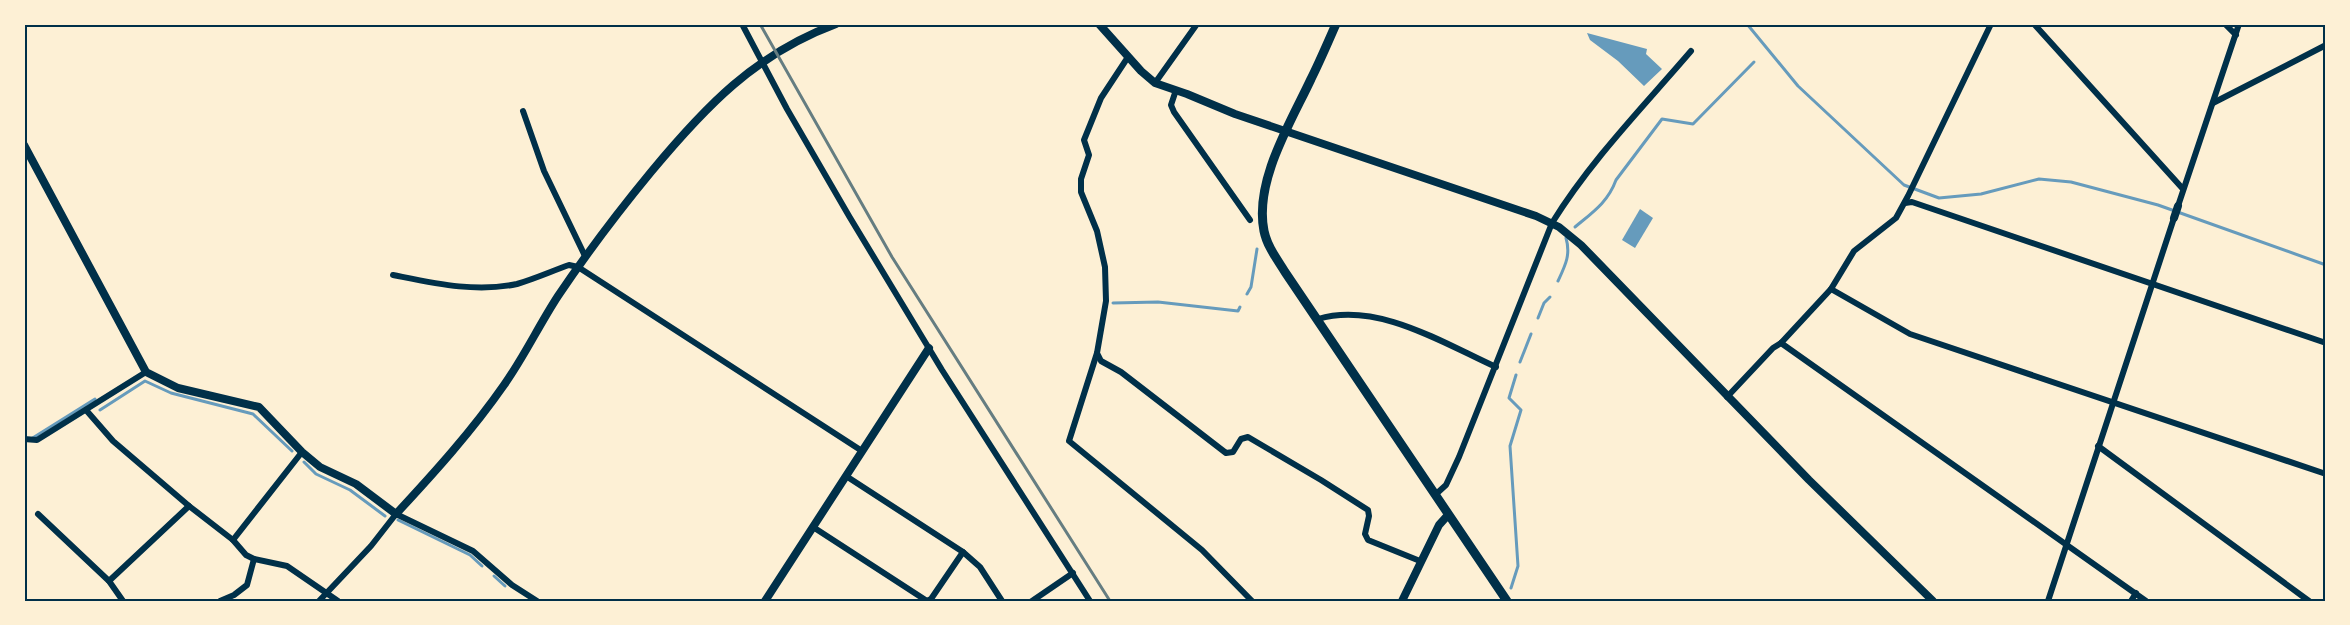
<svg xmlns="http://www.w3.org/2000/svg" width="2350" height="625" font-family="'DejaVu Sans',sans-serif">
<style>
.water{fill:#669bbc}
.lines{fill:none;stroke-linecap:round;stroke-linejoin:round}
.stream{stroke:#669bbc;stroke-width:3}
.minor{stroke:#003049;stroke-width:6}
.tertiary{stroke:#003049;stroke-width:8}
.secondary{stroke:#003049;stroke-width:8}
.trunk{stroke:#003049;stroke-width:9}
.rail{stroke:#657d81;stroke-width:3}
.neatline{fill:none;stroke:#003049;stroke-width:2}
</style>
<rect width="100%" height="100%" fill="#fdf0d5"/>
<g class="water">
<polygon points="1587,33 1647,49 1646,54 1662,69 1644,86 1618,61 1590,40"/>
<polygon points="1640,209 1653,218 1635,248 1622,240"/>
</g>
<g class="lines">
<g class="stream">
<polyline points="1747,24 1798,86 1904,185 1939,198 1981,194 2039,179 2071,182 2158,205 2326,265"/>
<path d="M1575 227C1593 212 1608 202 1616 180L1662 119 1693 124 1754 62"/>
<path d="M1558 281C1565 266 1571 255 1566 238"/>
<polyline points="1247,294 1251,287 1257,249"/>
<polyline points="1113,303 1158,302 1238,311 1240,307"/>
<polyline points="1538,318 1544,303 1550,297"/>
<polyline points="1520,362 1531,334"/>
<polyline points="100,410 145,381 171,393 253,414 292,451"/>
<polyline points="31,439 95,399"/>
<polyline points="304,462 316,474 350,490 385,516"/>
<polyline points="398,520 470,555 482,566"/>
<polyline points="494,576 505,586"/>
<polyline points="1511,588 1518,566 1510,446 1521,410 1509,398 1516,375"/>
</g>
<g class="minor">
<polyline points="742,24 787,109 849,216 942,370 1090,601"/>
<polyline points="2034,24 2183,189"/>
<polyline points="2225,24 2236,35"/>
<polyline points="1128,57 1101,98 1084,140 1089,155 1081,179 1081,192 1097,231 1105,267 1106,301 1097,353 1101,361 1121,372 1226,453 1233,452 1241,439 1248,437 1321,480 1368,510 1369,516 1365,534 1368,540 1420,561"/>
<polyline points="1155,83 1197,24"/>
<polyline points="1176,90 1171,105 1174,112 1250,220"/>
<polyline points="2213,103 2326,45"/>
<polyline points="523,111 544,171 585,256"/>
<polyline points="1905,203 1912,202 2326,343"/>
<polyline points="2178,206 2239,24"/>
<path d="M393 275C433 283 475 293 517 284 534 279 552 271 569 265L578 267 862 451"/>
<polyline points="1831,289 1910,334 2326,474"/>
<path d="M1318 319C1377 301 1443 343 1496 367"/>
<polyline points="1781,343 2146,601"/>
<polyline points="1097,353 1069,441 1202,550 1252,601"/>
<polyline points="1727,397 1773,348 1781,343 1831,289 1854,251 1896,218 1908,196 1991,24"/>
<polyline points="86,410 113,441 189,506 233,540 246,555 254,559 287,566 338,601"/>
<polyline points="24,439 37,440 146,372"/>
<polyline points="2098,446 2309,601"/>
<polyline points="846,476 963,552 980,567 1002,601"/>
<path d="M1435 495 1446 485 1459 457 1552 223C1591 160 1643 107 1691 51"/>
<polyline points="38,514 109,581 123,601"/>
<polyline points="813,527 927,601 931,599 963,552"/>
<polyline points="233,540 302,452"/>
<polyline points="109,581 189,506"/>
<polyline points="220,601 234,595 247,585 254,559"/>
<polyline points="319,601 371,546 396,514 473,551 512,585 537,601"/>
<polyline points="1032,601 1073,573"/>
<polyline points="2048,601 2174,218"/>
<polyline points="2131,601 2136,593"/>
</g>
<g class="tertiary">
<path d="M24 145 146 372 178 388 259 407 302 452 320 467 356 484 396 514C434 473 472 431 504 385 524 357 539 325 558 296 587 253 618 212 651 172 705 107 755 54 836 24"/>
<polyline points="2174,218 2178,206"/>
<polyline points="765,601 929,348"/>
</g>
<g class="secondary">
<polyline points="1099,24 1141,71 1155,83 1187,94 1235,114 1536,216 1559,227 1581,245 1809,480 1933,601"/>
<polyline points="1402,601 1439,525 1448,515"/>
</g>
<path class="trunk" d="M1336 24C1328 42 1320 61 1311 79 1291 122 1254 181 1264 231 1267 246 1277 259 1285 272L1507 601"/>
<polyline class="rail" points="760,24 892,257 1110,601"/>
</g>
<rect width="2350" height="625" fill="none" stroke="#fdf0d5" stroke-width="51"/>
<rect x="26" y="26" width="2298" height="574" class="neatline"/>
</svg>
